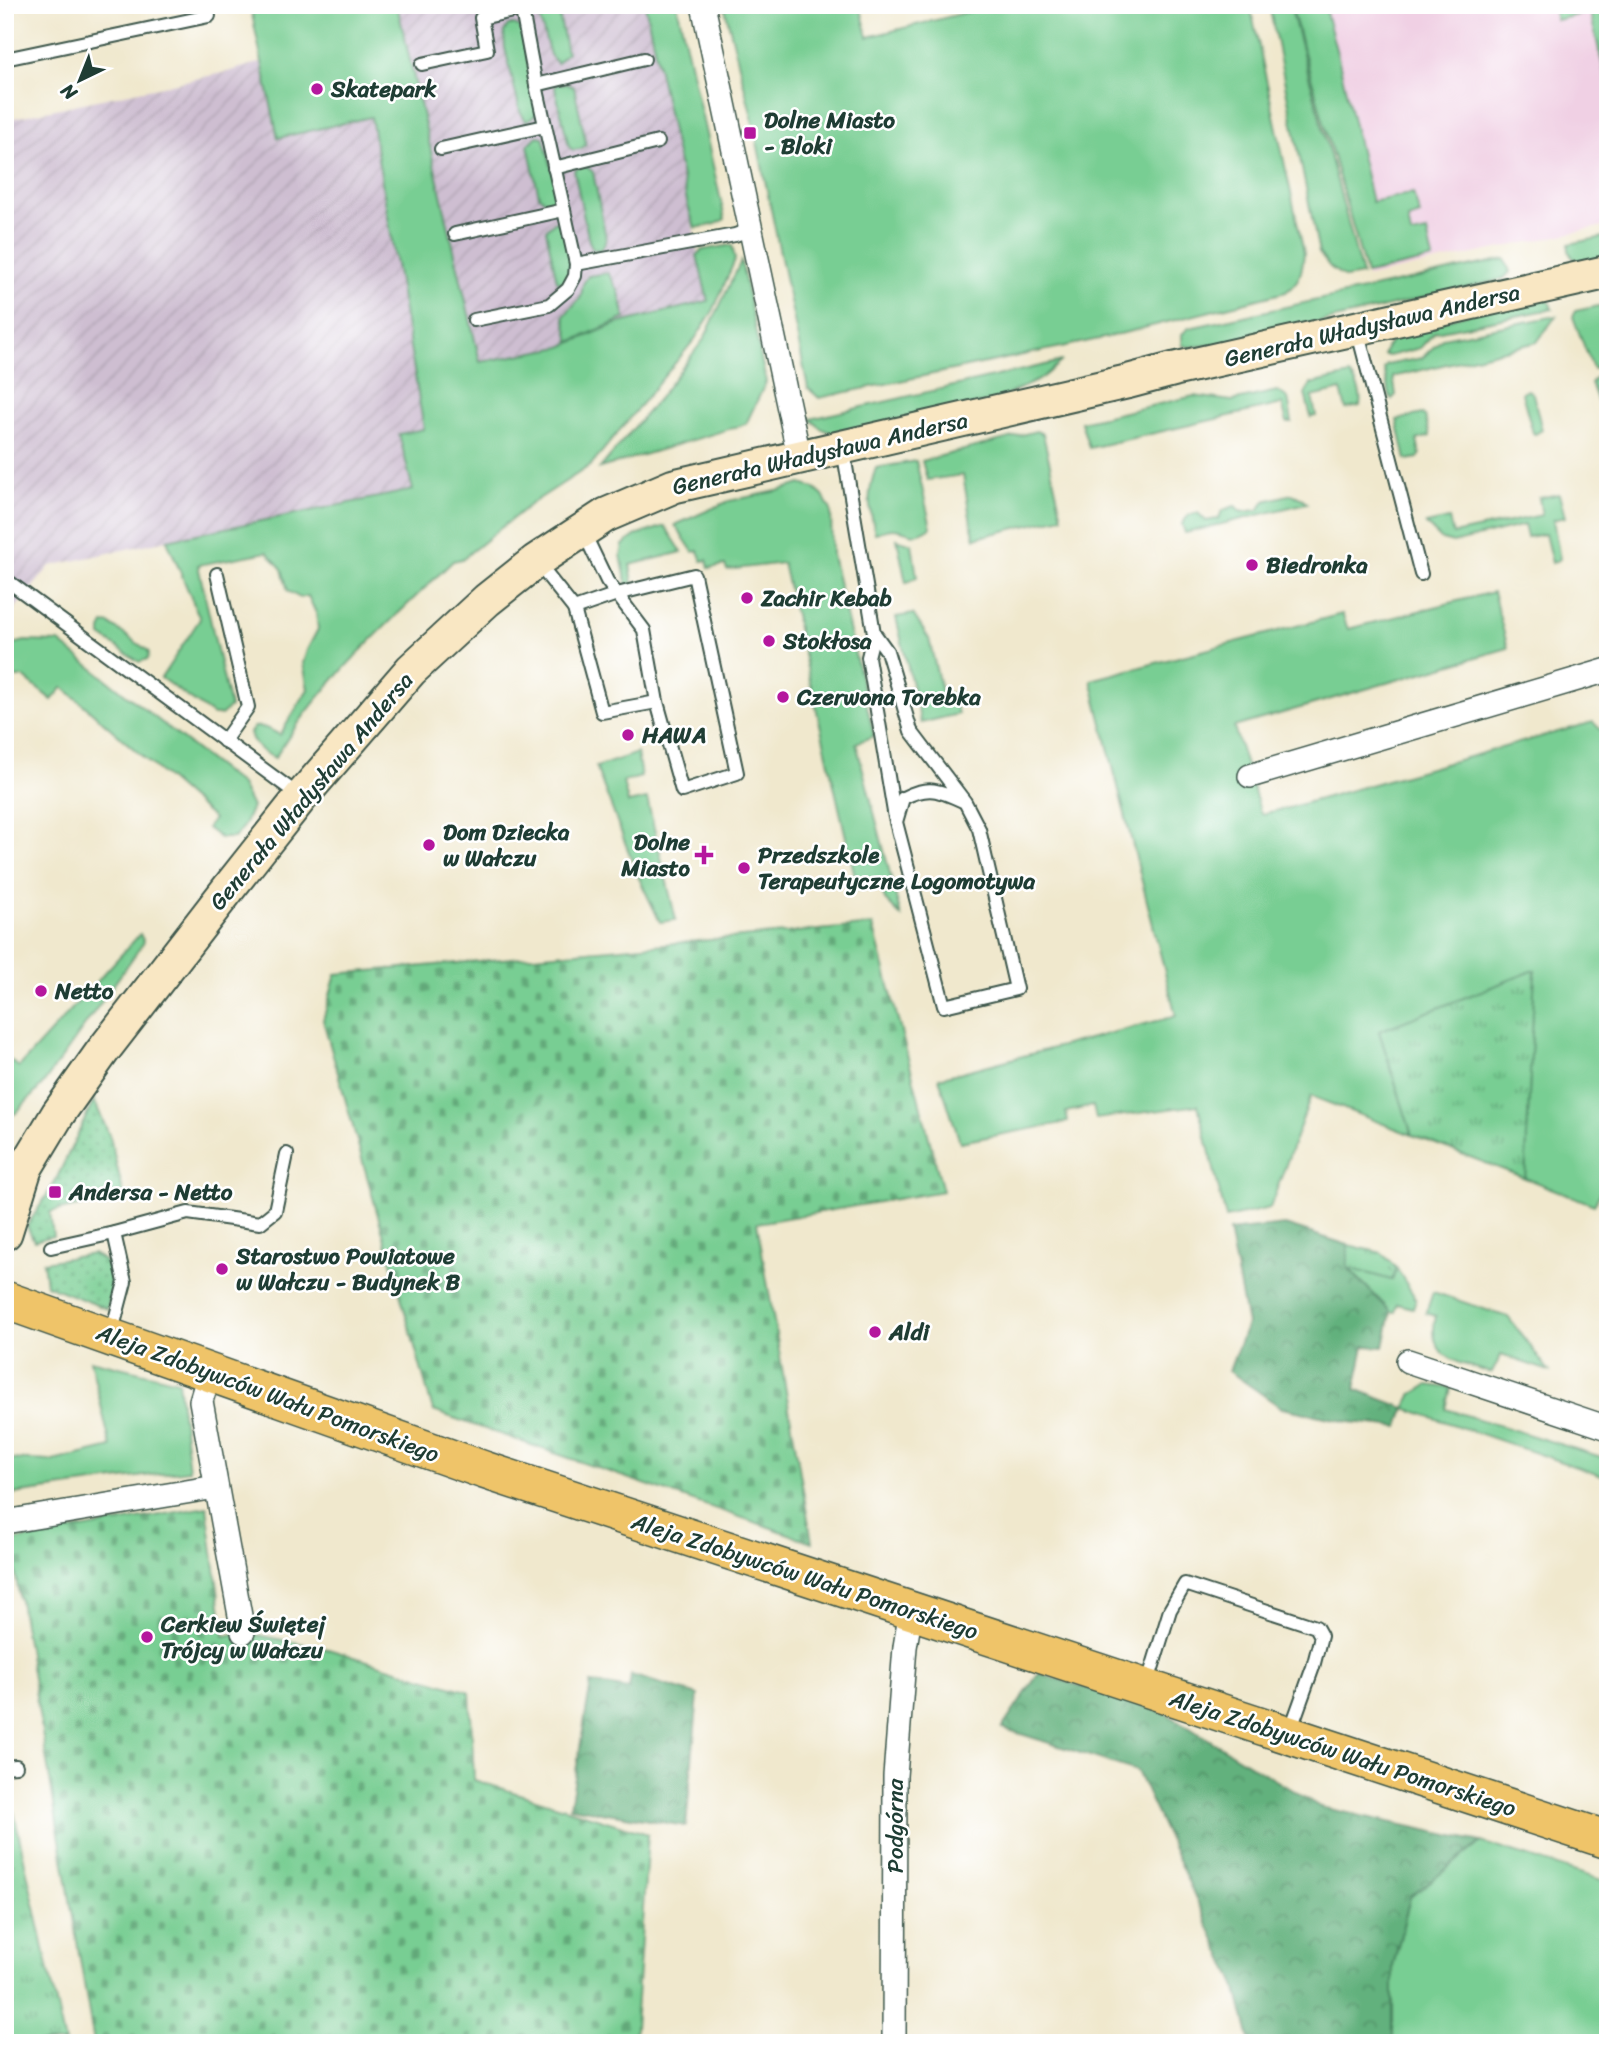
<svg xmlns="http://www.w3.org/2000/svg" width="1613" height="2048" font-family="Sriracha,sans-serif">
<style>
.built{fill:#f0d0e4}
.industrial{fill:url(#industrial-furrows)}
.grass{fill:#78ce93;stroke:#4c8664;stroke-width:2}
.forest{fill:url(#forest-crowns);stroke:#407758;stroke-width:2}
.cemetery{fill:url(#cemetery-stones);stroke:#4c8664;stroke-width:2}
.park{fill:url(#park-tufts);stroke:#4c8664;stroke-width:2}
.garden{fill:url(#garden-dots);stroke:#4c8664;stroke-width:2}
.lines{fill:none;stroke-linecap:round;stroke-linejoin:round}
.service-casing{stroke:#3e574b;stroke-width:16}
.minor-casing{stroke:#3e574b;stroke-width:26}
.secondary-casing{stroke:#3e574b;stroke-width:37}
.primary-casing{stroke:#3e574b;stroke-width:40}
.service{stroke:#fff;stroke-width:12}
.minor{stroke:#fff;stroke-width:23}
.secondary{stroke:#f9e7c3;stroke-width:33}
.primary{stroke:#efc469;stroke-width:37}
.poi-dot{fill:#b5179e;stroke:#fff;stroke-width:2.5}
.labels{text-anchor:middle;stroke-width:5;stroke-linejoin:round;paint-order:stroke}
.poi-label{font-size:23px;font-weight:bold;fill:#1f3d34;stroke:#fff;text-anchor:start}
.street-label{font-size:23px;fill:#1f3d34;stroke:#fff}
</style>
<defs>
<pattern id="industrial-furrows" width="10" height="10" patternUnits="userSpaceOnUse" patternTransform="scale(1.75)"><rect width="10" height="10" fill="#cebed1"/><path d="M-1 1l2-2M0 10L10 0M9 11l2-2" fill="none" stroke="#b0a4b4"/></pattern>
<pattern id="forest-crowns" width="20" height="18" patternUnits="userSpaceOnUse" patternTransform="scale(1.75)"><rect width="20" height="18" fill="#62b17d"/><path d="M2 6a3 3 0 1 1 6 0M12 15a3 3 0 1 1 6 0" fill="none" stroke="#509167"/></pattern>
<pattern id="cemetery-stones" width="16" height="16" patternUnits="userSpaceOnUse" patternTransform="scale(1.75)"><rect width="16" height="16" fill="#78ce93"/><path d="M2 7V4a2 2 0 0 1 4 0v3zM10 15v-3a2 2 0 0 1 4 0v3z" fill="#62a879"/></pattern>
<pattern id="park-tufts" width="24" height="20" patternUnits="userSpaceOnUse" patternTransform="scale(1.75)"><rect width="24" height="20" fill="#78ce93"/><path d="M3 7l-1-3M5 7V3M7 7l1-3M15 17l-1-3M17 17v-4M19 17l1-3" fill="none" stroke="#62a879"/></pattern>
<pattern id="garden-dots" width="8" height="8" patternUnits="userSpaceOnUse" patternTransform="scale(1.75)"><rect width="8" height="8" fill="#78ce93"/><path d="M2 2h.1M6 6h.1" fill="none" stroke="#62a879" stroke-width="1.8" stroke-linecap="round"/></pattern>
</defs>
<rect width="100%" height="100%" fill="#fff"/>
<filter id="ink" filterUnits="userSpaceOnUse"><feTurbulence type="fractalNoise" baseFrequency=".0143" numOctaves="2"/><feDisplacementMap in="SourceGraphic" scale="14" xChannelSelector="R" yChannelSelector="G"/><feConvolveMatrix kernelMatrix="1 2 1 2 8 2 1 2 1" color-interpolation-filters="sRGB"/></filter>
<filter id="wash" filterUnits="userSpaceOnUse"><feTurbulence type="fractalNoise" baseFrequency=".00686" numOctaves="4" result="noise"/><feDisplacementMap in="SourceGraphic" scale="28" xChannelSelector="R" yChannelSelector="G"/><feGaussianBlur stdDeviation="1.57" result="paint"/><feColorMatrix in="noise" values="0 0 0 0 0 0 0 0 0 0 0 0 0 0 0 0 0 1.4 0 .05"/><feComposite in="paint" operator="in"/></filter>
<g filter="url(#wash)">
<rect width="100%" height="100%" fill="#f0e8cd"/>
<polygon class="built" points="1291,5 1608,5 1608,225 1367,277"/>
<g class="industrial">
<polygon points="397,5 645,5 709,301 616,324 561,347 480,362"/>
<polygon points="261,62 278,137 371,117 424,429 399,434 413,490 167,540 50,566 5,621 5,120 227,72"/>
</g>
<g class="grass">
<path d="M250 5H397L480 362 561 347 616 324 708 301 697 255 702 250 732 245 735 260 713 311 695 339 591 465 531 504 462 559 453 561C390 622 321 682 275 758 263 752 254 748 250 733L254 727C266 726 270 730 280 735L308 689 303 663 307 650 318 629 316 613 308 596 300 598 288 591 282 569 267 552 198 565 230 707 221 715H213L161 678 200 619 167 540 413 490 399 434 424 429 371 117 278 138Z"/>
<polygon points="536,5 557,5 567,53 557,63 550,55"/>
<polygon points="645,5 677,5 725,219 716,224 695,228 688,206"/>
<path d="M724 5H860L868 37 980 9V5H1250L1304 253C1302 272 1301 280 1286 292L1104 338 819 398 808 388 751 113Z"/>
<polygon points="1269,5 1290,5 1362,275 1345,278 1330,267 1319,253"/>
<polygon points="1291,5 1324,5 1338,57 1372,202 1413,193 1420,215 1408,219 1411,235 1427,232 1433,259 1366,274"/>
<polygon points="1552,5 1608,5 1608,88 1590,12 1556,20"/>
<polygon points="508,25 514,25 521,29 538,112 532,118 526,121 520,111 505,48 504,32"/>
<polygon points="556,84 567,84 574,87 585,138 586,145 580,149 573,150 569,147 555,88"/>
<polygon points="537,136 543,137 560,196 549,205 539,196 528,145"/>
<polygon points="581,167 587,167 593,172 606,238 604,245 600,250 593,249 589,241 574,170"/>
<polygon points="555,221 568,228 576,264 571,285 557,281 546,230"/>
<path d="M1608 236V257C1594 260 1566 268 1569 244Z"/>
<polygon points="1505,259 1510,272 1503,279 1229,344 1188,347 1182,345 1182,334 1189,328"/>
<polygon points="741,261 766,382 746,424 600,468 659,398 704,339"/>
<polygon points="608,273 619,292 625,318 570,342 564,316 581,297 583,284 588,276"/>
<polygon points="1546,293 1552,309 1435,332 1420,348 1389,356 1384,355 1386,348 1397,333"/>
<polygon points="1608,304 1608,365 1593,369 1573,317 1575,311"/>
<polygon points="1556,316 1537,342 1393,377 1396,395 1392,399 1390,397 1384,369 1387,365 1422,358 1443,338"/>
<polygon points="1062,361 1039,380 993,401 837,435 822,429 810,419"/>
<polygon points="1608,373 1608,430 1591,383 1596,377"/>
<path d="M1350 375C1358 384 1362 394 1360 406L1346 409 1341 390 1312 397 1316 416 1311 417 1305 394 1311 384Z"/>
<polygon points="1528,390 1533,394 1542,430 1535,434 1533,433 1522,393 1523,391"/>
<polygon points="1277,391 1288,398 1292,422 1287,422 1282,404 1089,448 1081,422 1194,396 1232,401"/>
<polygon points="1422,414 1425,416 1430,436 1417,440 1420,455 1418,458 1406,460 1397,420"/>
<polygon points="1036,431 1043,434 1062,517 975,538 971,523 963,475 927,480 922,461"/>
<path d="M916 461 931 527C911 541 910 529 893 529 887 529 881 532 875 533 869 506 866 495 876 468Z"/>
<polygon points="801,484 814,488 823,496 831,510 832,555 874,736 856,743 901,916 885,900 881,887 858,890 783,563 727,570 725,565 709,568 707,560 702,561 698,551 693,552 675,525 729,501 777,491"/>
<polygon points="1292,494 1303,499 1307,503 1185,533 1182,524 1189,515 1198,513 1206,521 1218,519 1223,510 1235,506 1241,512 1258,510 1265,501"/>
<polygon points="1559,494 1565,517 1553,520 1560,559 1552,563 1545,534 1527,537 1524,525 1453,543 1442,540 1426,524 1449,519 1453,534 1542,515 1539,498"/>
<polygon points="665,526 682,552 630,565 633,583 627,585 621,556 623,545 635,536"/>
<polygon points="897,539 912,544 917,577 906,583"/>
<polygon points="1493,592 1508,648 1234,727 1261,814 1288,808 1593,722 1604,733 1608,754 1608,1178 1594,1205 1525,1178 1535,970 1379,1031 1412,1135 1311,1096 1270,1208 1226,1218 1198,1105 1096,1119 1093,1106 1066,1112 1068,1122 960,1142 939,1078 1176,1016 1091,680 1342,614 1348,629"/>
<polygon points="913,614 929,639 942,694 953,693 958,714 921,723 896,617"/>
<polygon points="108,623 147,650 149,653 148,659 139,662 101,636 101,630 104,624"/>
<polygon points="25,641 59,642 241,785 252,807 244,825 234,838 220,838 207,828 214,819 63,687 52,700 23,677 5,677 5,646"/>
<polygon points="637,753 641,777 623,782 628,803 647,799 676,920 660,922 638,876 596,767"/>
<polygon points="140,934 144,942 43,1084 16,1113 5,1119 5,1056 19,1067"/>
<polygon points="1348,1268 1392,1280 1397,1269 1416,1299 1413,1308 1397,1304 1395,1312 1391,1312"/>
<path d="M1433 1292 1508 1317 1549 1371 1501 1355 1492 1373C1460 1363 1425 1359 1436 1316L1426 1313Z"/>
<polygon points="90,1360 178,1381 189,1470 6,1495 5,1459 53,1461 111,1447"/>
<polygon points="1428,1385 1451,1388 1446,1409 1608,1459 1608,1478 1405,1408 1413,1394"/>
<polygon points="1481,1842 1608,1882 1608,2043 1393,2043 1393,1966 1410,1897"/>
</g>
<g class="forest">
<polygon points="1285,1225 1348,1245 1348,1268 1391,1312 1384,1347 1364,1346 1355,1389 1405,1408 1399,1427 1349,1422 1282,1408 1229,1371 1247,1324 1229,1231"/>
<polygon points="1039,1673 1165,1713 1320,1807 1481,1842 1410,1897 1393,1966 1393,2043 1251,2043 1236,1985 1137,1771 1002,1728"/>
<polygon points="631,1675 698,1695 686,1826 570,1807 591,1683 629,1689"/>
</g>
<g class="cemetery">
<polygon points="873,925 943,1191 757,1223 812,1542 433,1411 323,1020 336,974"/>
<polygon points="207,1507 224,1636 243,1632 328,1649 470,1692 474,1780 648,1834 634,2043 94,2043 10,1541"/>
</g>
<g class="park">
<polygon points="1535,970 1525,1178 1412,1135 1379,1031"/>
<polygon points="1348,1245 1382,1253 1397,1269 1392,1280 1348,1268"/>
<polygon points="5,1777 6,1777 65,2043 5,2043"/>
</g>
<g class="garden">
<polygon points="94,1100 110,1137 124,1196 50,1212 53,1236 34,1241 27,1226 54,1184"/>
<path d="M93 1254 106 1262C112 1284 114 1287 107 1309L46 1285 43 1262Z"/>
</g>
</g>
<g filter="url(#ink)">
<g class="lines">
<g class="service-casing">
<g id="service">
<polyline points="521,5 536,85 576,264 735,235 752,229"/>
<polyline points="5,59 209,16 206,5"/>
<polyline points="422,64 487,50 481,18 522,9"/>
<polyline points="536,85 644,59"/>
<polyline points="441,149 545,126"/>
<polyline points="554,168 658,142"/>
<polyline points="455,234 564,210"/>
<polyline points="474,320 549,305 568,289 575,276 576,264"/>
<polyline points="1357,329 1421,574"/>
<polyline points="843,449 874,633 868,657 895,818"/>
<polyline points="536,561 574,609 602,712 657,702"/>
<polyline points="217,574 248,707 224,741"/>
<polyline points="5,579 301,797"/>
<polyline points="574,609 617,594 694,575 737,773 682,791 657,702 644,630 607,581 583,531"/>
<path d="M874 633 887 651 911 731 965 802 979 829 1016 989 944 1006 896 822 903 798C929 785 939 790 965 802"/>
<polyline points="51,1247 114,1233 188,1213 260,1223 275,1211 287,1154"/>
<polyline points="111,1335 125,1282 114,1233"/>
<polyline points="1147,1685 1170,1610 1185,1584 1316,1627 1321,1636 1313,1667 1290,1731"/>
<polyline points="5,1767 16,1766"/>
</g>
</g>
<g class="minor-casing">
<g id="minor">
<polyline points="703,5 799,456"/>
<polyline points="1250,776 1608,670"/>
<polyline points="5,1158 26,1167"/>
<polyline points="1408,1361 1608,1428"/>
<polyline points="210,1371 201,1401 243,1632"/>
<polyline points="5,1522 216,1487"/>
<polyline points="894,2043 895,1776 905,1647 911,1611"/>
</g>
</g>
<g class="secondary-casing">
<g id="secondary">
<polyline points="5,1190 26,1167 58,1114 102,1052 232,884 301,797 411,670 487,600 536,561 606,515 674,486 1126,382 1175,369 1608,272"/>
<polyline points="5,1233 25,1169"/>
</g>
</g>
<g class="primary-casing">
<polyline id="primary" points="5,1300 484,1470 1608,1840"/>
</g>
<use href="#service" class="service"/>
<use href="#minor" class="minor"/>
<use href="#secondary" class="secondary"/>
<use href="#primary" class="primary"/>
</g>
</g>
<g class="poi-dot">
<circle cx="317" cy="89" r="7"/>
<rect x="743" y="126" width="14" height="14" rx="3.5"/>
<circle cx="1252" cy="565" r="7"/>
<circle cx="747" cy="598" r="7"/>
<circle cx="769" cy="641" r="7"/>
<circle cx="783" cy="697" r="7"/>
<circle cx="628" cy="735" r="7"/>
<circle cx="429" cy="845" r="7"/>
<path d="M700.5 844.5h7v7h7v7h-7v7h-7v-7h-7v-7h7z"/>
<circle cx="744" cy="868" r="7"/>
<circle cx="41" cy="991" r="7"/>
<rect x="48" y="1185" width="14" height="14" rx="3.5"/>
<circle cx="222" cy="1269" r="7"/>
<circle cx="875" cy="1332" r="7"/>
<circle cx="147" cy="1637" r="7"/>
</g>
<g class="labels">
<g class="poi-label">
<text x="331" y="97">Skatepark</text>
<text x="764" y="128">Dolne Miasto<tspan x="764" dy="26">- Bloki</tspan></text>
<text x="1266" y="573">Biedronka</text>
<text x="761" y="606">Zachir Kebab</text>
<text x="783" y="649">Stokłosa</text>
<text x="797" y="705">Czerwona Torebka</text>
<text x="642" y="743">HAWA</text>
<text x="443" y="840">Dom Dziecka<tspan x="443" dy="26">w Wałczu</tspan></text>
<text x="690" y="850" text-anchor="end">Dolne<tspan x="690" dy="26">Miasto</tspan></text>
<text x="758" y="863">Przedszkole<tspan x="758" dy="26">Terapeutyczne Logomotywa</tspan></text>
<text x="55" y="999">Netto</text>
<text x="69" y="1200">Andersa - Netto</text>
<text x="236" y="1264">Starostwo Powiatowe<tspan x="236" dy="26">w Wałczu - Budynek B</tspan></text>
<text x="889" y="1340">Aldi</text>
<text x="161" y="1632">Cerkiew Świętej<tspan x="161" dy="26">Trójcy w Wałczu</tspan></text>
</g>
<g class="street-label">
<text transform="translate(1372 325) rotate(-13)" y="8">Generała Władysława Andersa</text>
<text transform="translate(820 453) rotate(-13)" y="8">Generała Władysława Andersa</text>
<text transform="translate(311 791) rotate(-50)" y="8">Generała Władysława Andersa</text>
<text transform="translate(268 1393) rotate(20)" y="8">Aleja Zdobywców Wału Pomorskiego</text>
<text transform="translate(805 1576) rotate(18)" y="8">Aleja Zdobywców Wału Pomorskiego</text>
<text transform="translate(1343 1753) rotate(18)" y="8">Aleja Zdobywców Wału Pomorskiego</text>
<text transform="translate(895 1826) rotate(-90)" y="8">Podgórna</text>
</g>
</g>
<rect width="1613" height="2048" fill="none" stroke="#fff" stroke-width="28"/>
<g transform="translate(80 80) rotate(223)" stroke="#ffffff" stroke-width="5" paint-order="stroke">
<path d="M0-5L12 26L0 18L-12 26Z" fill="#1f3d34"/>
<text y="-10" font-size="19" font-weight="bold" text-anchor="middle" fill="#1f3d34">N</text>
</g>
</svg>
